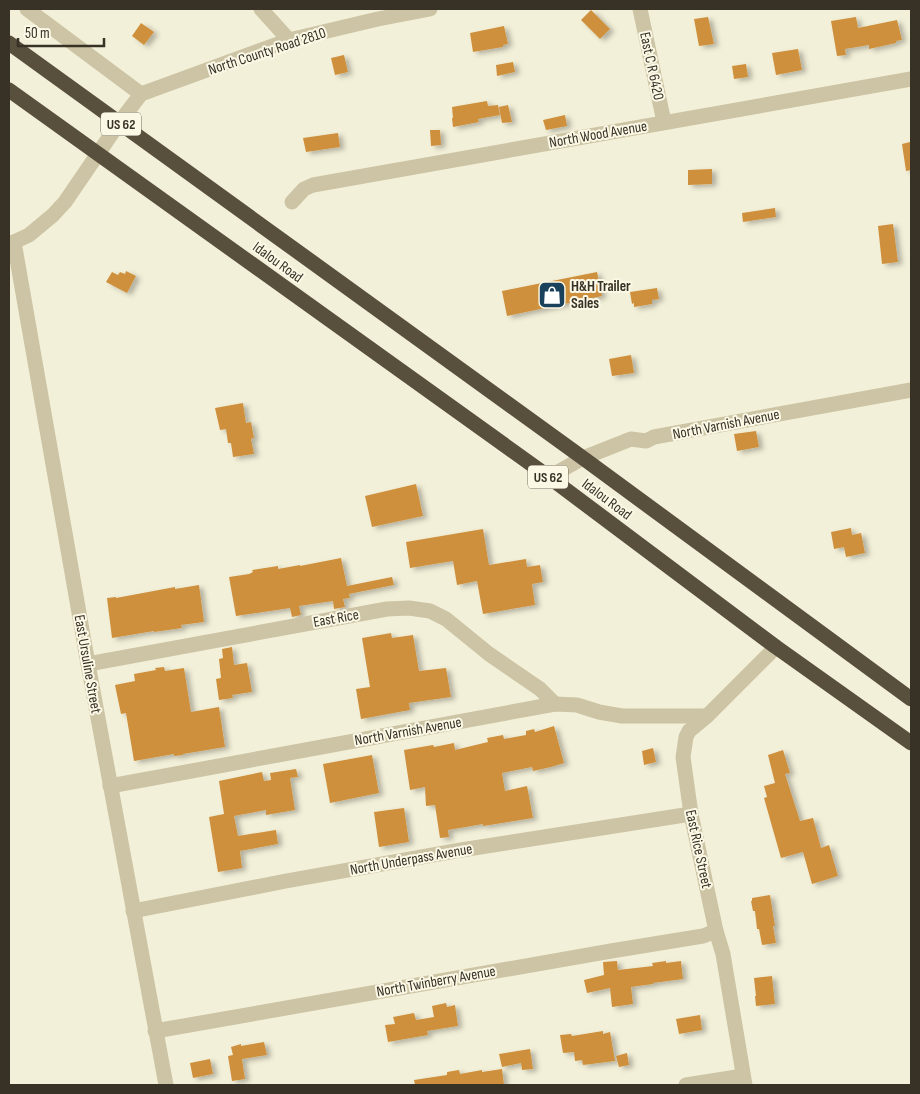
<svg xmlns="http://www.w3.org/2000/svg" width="920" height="1094" font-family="'Sofia Sans Condensed',sans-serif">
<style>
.building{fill:#cf903c;filter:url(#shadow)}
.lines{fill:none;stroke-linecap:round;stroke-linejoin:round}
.minor{stroke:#ccc4a4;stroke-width:15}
.highway{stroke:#594f3d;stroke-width:15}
.labels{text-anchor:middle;stroke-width:4;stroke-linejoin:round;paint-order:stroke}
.shield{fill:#fbf8e6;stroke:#726d60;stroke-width:1}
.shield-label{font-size:14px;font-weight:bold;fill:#373126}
.street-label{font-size:15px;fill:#373126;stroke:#fbf8e6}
.poi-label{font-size:15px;font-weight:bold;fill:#373126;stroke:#fbf8e6;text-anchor:start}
</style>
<defs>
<filter id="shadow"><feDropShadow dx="4.5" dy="2.5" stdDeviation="2.5" flood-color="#0004"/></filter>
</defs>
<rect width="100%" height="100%" fill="#f3f0d9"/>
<g class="building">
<polygon points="591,10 610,29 600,39 581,20"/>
<polygon points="708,17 714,44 699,46 694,19"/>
<polygon points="856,17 858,28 897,20 902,40 896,41 896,43 869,49 869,45 845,49 846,55 837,56 831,21"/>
<polygon points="141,23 154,32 144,45 132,36"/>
<polygon points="504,26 508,44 503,45 503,47 473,52 470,33"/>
<polygon points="798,49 802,70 776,75 772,53"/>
<polygon points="344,55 348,72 335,75 331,58"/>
<polygon points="513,62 515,72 497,76 496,65"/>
<polygon points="746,64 748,77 734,79 732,66"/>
<polygon points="487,101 488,106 498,105 500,115 478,119 479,122 453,127 452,118 453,118 452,107"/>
<polygon points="508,105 512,122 502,123 499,107"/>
<polygon points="565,115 567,126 546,130 543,120"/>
<polygon points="430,130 440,130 441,145 431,146"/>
<polygon points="338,133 340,147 306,152 303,138"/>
<polygon points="910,142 911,170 906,171 902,144"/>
<polygon points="712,169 712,184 688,185 688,170"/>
<polygon points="775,208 776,217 743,222 742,213"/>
<polygon points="893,224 898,262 882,264 878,226"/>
<polygon points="126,271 136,276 127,293 106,282 112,272 118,275 120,272 125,274"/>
<polygon points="597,272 602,296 507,316 502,291"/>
<polygon points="657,288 659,299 652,300 652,304 634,307 634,303 632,304 630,292"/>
<polygon points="631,355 634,373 612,376 609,359"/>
<polygon points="243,403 246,423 251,422 254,438 251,439 254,454 233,457 231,443 228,443 226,429 220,430 215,408"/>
<polygon points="756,431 759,447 737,451 734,434"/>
<polygon points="416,484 423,516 372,527 365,496"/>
<polygon points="851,528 852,535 861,533 865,553 846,557 844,547 834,549 831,532"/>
<polygon points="483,529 489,565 526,559 527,567 540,565 543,582 532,584 535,605 483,614 477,581 457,585 453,561 410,568 406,542"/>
<polygon points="341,558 347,586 392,577 394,585 349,594 350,598 343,599 345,607 334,609 333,601 299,606 301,615 292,617 290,608 236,616 229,577 249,574 253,572 252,570 278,566 278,569 300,565 300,566"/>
<polygon points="199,585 204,622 181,625 182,628 154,632 154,631 112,638 107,598 116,597 116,598 175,587 175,589"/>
<polygon points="391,633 392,638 413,635 419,671 446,668 451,697 409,703 410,710 361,719 356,689 370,687 362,638"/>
<polygon points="232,647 234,665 247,663 252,692 232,695 233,698 219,700 216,679 221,678 219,659 223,658 222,649"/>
<polygon points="164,667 165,671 184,668 191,712 219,707 225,747 183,754 183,755 174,756 174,754 134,761 126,713 121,714 115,685 135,681 134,674 156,670 155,668"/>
<polygon points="554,726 564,763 551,767 533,771 532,767 502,773 505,791 527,786 533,818 483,826 483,824 448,830 449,837 440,838 435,805 426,806 425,787 410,790 404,750 433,745 434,747 454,743 455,750 488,742 487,738 503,735 504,739 526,735 526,731 534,729 535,732"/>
<polygon points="653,748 656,762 644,765 642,751"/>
<polygon points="783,750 790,773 785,774 800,821 813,818 821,848 829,845 838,876 812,884 803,852 781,858 764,798 767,797 764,786 775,783 768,755"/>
<polygon points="372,755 379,793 330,803 323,764"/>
<polygon points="296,769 298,777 290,778 295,810 266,815 266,810 234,816 238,836 276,830 278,844 240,851 242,868 218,872 209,817 224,814 219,781 262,772 264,781 271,780 270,773"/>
<polygon points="404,808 409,842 379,847 374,812"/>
<polygon points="770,895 775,926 773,926 776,943 762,945 759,929 757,929 755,911 753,911 751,901 752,901 752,898"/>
<polygon points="617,961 618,970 653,966 652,963 666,961 666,963 681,961 683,979 653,983 653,984 631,987 633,1004 612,1007 610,988 587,993 584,980 604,975 603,962"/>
<polygon points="772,976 775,1004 756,1006 755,996 756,996 754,978"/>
<polygon points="446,1003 447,1007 455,1005 458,1026 427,1031 428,1035 388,1042 385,1025 395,1024 393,1017 414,1013 416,1020 434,1017 432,1006"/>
<polygon points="700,1015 702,1030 679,1034 676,1019"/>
<polygon points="603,1031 603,1034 610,1032 615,1061 583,1065 582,1060 575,1061 574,1052 563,1053 560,1035 571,1034 572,1036"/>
<polygon points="264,1042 267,1055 242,1059 245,1079 232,1081 228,1056 233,1055 231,1047 241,1044 241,1046"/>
<polygon points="530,1049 533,1069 522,1070 521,1063 502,1067 499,1054"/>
<polygon points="627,1053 629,1065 619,1067 616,1056"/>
<polygon points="210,1059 213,1074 193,1078 190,1063"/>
<polygon points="502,1069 504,1085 415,1085 414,1080 447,1075 447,1072 459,1070 460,1074 482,1070 482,1072"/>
</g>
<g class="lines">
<g class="minor">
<polyline points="27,9 141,94"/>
<polyline points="261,9 289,40"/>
<polyline points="640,9 664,122"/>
<polyline points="292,202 304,189 313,185 911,79"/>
<polyline points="14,242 88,664 166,1085"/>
<polyline points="9,243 14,242 29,235 53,215 65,202 119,123 141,94 289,40 378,19 430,9"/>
<polyline points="549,477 583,458 631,439 646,441 654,437 911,390"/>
<polyline points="88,664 387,609 409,608 430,611 446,619 489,654 540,689 555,704"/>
<polyline points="110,786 555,704 577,705 599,712 622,716 707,716"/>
<polyline points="133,911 286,881 461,850 691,814"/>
<polyline points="155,1031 611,951 703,936 716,931"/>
<polyline points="686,1085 743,1076"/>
<polyline points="745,1085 723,954 716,931 691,814 683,757 686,737 689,731 707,716 776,647"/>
</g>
<g class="highway">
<polyline points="9,43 583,458 911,699"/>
<polyline points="9,90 549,477 776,647 911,743"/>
</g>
</g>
<defs>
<g id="shop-square" transform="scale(1.4375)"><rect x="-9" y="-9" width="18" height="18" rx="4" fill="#19415c" stroke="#fbf8e6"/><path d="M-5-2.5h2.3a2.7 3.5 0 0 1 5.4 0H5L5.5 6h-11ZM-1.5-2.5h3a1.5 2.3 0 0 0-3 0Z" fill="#fff"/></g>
</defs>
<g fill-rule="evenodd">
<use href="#shop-square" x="552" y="295"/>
</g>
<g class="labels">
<g class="shield">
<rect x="101" y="112.5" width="40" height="23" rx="4"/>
<rect x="528" y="465.5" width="40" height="23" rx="4"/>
</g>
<g class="shield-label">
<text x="121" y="129">US 62</text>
<text x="548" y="482">US 62</text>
</g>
<g class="street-label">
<text transform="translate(267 51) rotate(-18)" y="5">North County Road 2810</text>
<text transform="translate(652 66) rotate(78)" y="5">East C R 6420</text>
<text transform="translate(598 134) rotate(-10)" y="5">North Wood Avenue</text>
<text transform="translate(278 262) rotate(36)" y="5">Idalou Road</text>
<text transform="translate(726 424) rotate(-11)" y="5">North Varnish Avenue</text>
<text transform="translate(607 499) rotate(37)" y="5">Idalou Road</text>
<text transform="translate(336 618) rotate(-10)" y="5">East Rice</text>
<text transform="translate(88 664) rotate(80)" y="5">East Ursuline Street</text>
<text transform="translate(408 731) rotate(-10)" y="5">North Varnish Avenue</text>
<text transform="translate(699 849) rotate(78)" y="5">East Rice Street</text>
<text transform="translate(411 859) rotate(-10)" y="5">North Underpass Avenue</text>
<text transform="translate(436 981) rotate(-10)" y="5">North Twinberry Avenue</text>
</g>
<g class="poi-label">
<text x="571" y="291">H&amp;H Trailer<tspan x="571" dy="17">Sales</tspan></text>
</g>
</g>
<rect width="920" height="1094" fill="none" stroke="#373126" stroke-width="20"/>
<path d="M18 38v8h86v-8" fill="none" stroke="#373126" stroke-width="2.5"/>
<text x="25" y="38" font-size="15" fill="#373126" stroke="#fbf8e6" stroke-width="4" paint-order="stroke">50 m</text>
</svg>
